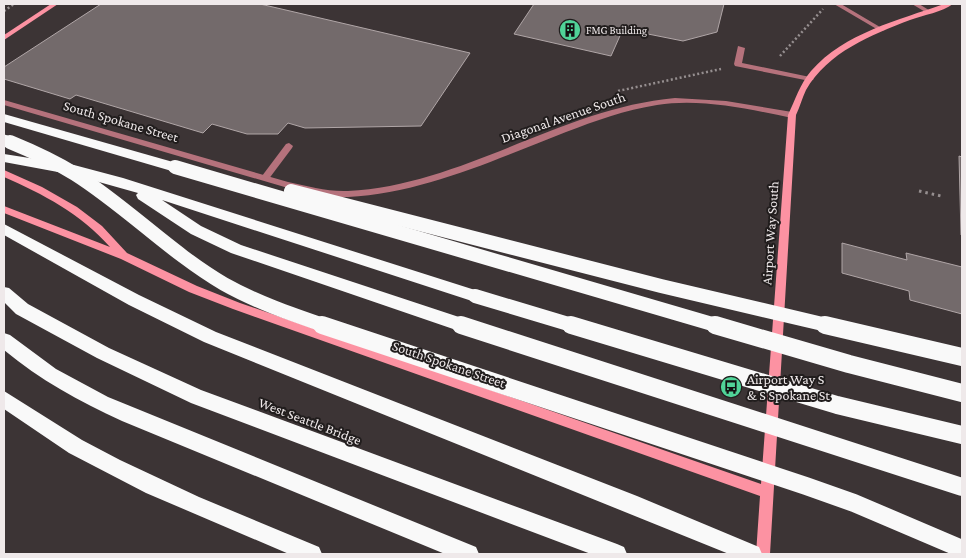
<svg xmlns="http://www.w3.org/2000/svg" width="966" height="558" font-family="'Crimson Pro',serif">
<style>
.building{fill:#736a6b;stroke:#b0a6a7}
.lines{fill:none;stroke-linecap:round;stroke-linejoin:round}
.path-far1{stroke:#968f90;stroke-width:2.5;stroke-dasharray:2 2.5;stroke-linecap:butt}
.path{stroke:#968f90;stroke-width:3;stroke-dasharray:2.5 4;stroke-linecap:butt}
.lane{fill:#b5727c;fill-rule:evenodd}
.street{fill:#b5727c;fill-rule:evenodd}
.secondary{fill:#fc92a2;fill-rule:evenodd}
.highway{fill:#f9f9f9;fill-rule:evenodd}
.highway-bridge-far2{stroke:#f9f9f9;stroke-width:11}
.highway-bridge-far1{stroke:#f9f9f9;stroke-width:14}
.highway-bridge{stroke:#f9f9f9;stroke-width:18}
.labels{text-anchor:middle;stroke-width:4;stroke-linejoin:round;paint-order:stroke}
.far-poi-label{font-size:11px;fill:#efe9ea;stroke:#211d1d;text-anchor:start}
.street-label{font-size:14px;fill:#efe9ea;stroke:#211d1d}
.poi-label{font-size:14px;fill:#efe9ea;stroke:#211d1d;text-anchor:start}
</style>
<rect width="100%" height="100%" fill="#3c3435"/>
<g class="building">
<polygon points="101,4 260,4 470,53 421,126 305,128 288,123 278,134 247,134 212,124 203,133 76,95 70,99 4,79 4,67"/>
<polygon points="534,4 724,4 717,32 683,41 623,29 611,56 514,34"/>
<polygon points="959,156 962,157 962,235 961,235"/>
<polygon points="842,243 907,260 906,253 962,267 962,314 910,300 909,291 842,273"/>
</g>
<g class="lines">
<g class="path-far1">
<polyline points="4,11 14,4"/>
<polyline points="780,56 823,9"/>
<polyline points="618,91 721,69"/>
</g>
<polyline class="path" points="919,191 941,196"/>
<g class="lane">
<polygon points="834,4 841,4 885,30 880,31"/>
<polygon points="912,4 919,4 932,12 927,13"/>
<polygon points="738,46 745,48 742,63 810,77 814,79 810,81 735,66 734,64"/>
<polygon points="289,143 293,146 292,148 268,180 262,180 261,178 262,176 286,144"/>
</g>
<path class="street" d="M675 98 726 101 792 112 796 115 792 118C748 109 701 98 657 105 625 110 595 121 566 132 496 159 424 193 348 197 328 198 308 193 288 188L4 105V100L288 182C308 186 328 192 348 191 463 185 562 108 675 98Z"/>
<g class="secondary">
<polygon points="51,4 58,4 4,40 4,35"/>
<path d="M944 4H953C942 12 924 15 910 20 871 35 828 52 806 90 802 98 800 107 796 115L770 554H756L760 496 233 309 189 292 121 259 4 213V206L110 247C81 214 43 194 4 177V170L42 187 77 207 102 226 127 253 197 286 240 303 761 484 788 115C795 100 800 84 811 71 844 33 899 20 944 4Z"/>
</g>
<g class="highway">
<polygon points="4,114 180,164 181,167 180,170 175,172 4,122"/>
<polygon points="4,154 74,165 123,178 475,290 480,291 483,296 480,301 475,302 162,200 201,226 241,245 465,319 467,324 465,329 459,331 231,253 191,234 138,199 136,195 138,193 74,175 4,162"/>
<polygon points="4,224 139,295 216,332 637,496 759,547 762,554 729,554 204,342 129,305 4,235"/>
<polygon points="4,287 9,288 28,304 109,348 201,390 617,544 624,547 627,554 591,554 191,403 97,358 16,314 4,302"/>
<path d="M4 333 10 335 56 369 108 397 476 547 479 554H445L122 421C79 401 40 380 4 350Z"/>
<polygon points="4,391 82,440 120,460 199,497 319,547 322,554 289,554 146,493 69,453 4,409"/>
</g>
<polyline class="highway-bridge-far2" points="4,140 13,144"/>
<g class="highway-bridge-far1">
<path d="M10 142C32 151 54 161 75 174 127 207 171 253 224 284 256 302 291 314 326 326"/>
<polyline points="175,167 719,326"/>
<polyline points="291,191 661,286 831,326"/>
<polyline points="475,296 575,326"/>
<polyline points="459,324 465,326"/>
</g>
<g class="highway-bridge">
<polyline points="322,325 806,486 854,503 962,549"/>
<polyline points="461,325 962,487"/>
<polyline points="571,325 837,405 962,435"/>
<polyline points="715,325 849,364 962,393"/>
<polyline points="825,325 962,357"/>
</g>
</g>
<defs>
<g id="building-disc" transform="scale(1.125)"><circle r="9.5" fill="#50d398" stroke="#211d1d"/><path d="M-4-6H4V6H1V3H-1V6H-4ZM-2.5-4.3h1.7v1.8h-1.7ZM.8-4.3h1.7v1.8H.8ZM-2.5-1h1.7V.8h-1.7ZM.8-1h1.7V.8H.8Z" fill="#111"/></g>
<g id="bus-disc" transform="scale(1.125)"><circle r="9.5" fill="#50d398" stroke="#211d1d"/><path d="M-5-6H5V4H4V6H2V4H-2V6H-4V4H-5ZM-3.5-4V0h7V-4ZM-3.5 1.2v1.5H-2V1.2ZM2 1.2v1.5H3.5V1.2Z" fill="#111"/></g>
</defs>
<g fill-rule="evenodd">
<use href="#building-disc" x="570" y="30"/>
<use href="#bus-disc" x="731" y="387"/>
</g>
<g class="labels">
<g class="far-poi-label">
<text x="586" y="34">FMG Building</text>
</g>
<g class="street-label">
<text transform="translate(563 117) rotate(-19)" y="5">Diagonal Avenue South</text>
<text transform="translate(121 121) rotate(16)" y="5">South Spokane Street</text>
<text transform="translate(770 233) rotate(-86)" y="5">Airport Way South</text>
<text transform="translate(449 364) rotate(19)" y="5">South Spokane Street</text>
<text transform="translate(310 421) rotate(21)" y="5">West Seattle Bridge</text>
</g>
<g class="poi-label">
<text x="747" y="384">Airport Way S<tspan x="747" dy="16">&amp; S Spokane St</tspan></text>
</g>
</g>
<rect width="966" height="558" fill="none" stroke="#efe9ea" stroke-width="10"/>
</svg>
